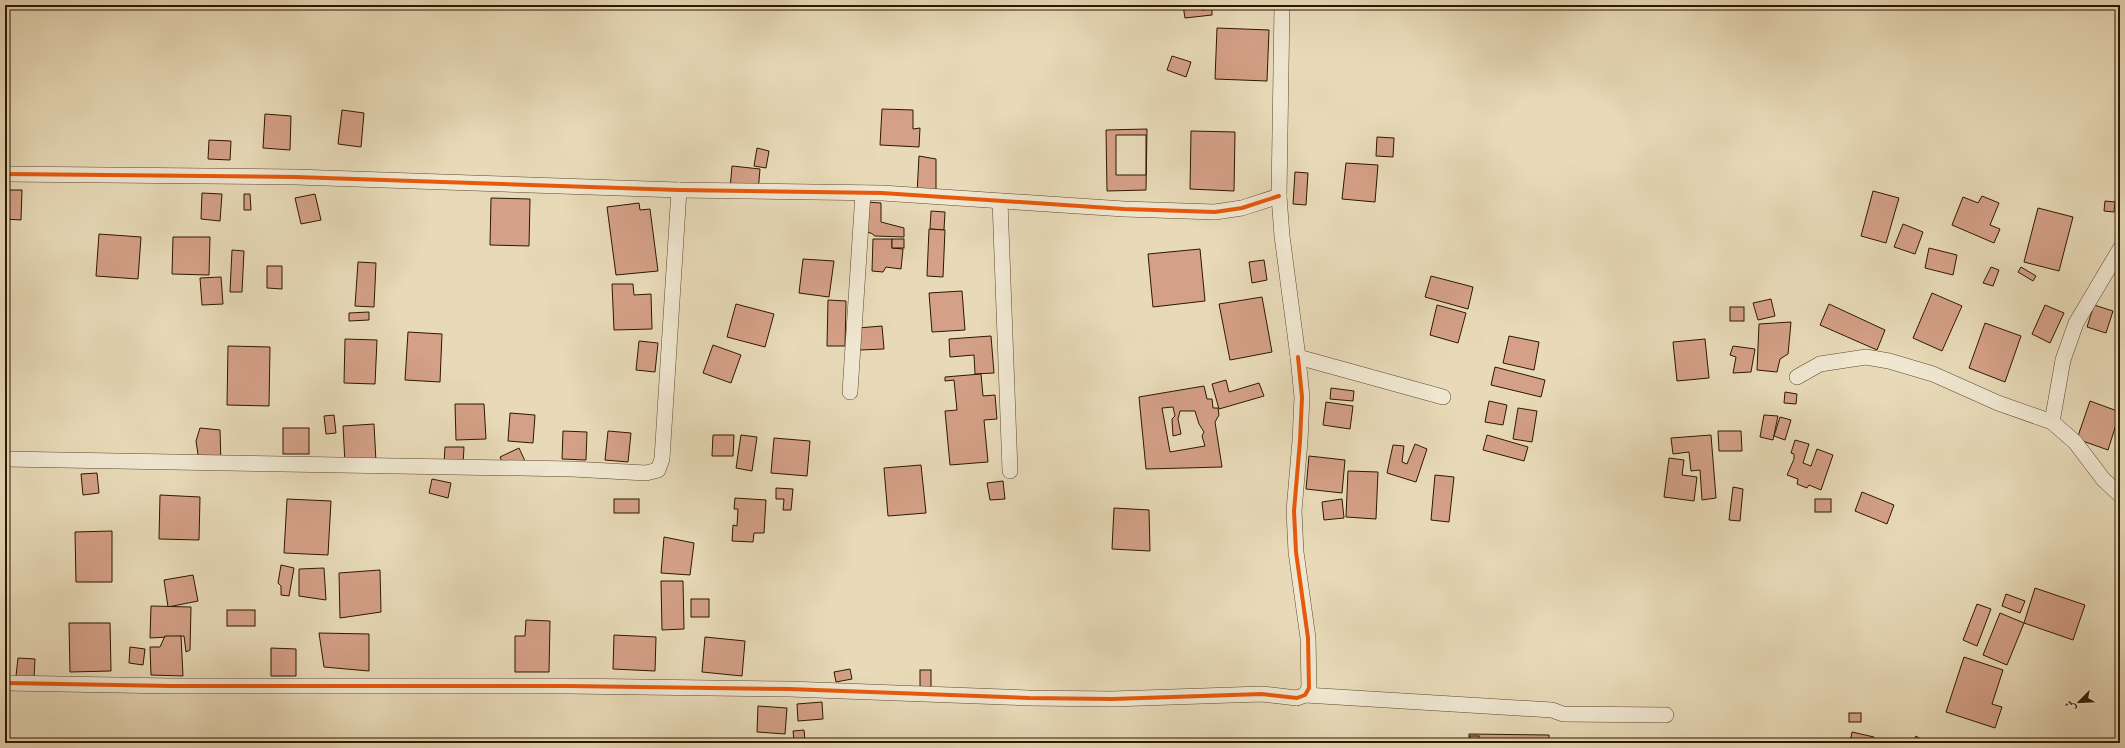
<svg xmlns="http://www.w3.org/2000/svg" width="2125" height="748" font-family="'IM FELL Great Primer',Amiri,serif">
<style>
.building{fill:#d4a087;stroke:#2d1700;fill-rule:evenodd}
.lines{fill:none;stroke-linecap:round;stroke-linejoin:round}
.minor-casing{stroke:#5c482e;stroke-width:16}
.minor{stroke:#f0e7d1;stroke-width:15}
.cycleway-casing{stroke:#f0e7d1;stroke-width:6}
.cycleway{stroke:#e8590c;stroke-width:4}
</style>
<rect width="100%" height="100%" fill="#e8dab8"/>
<filter id="stains"><feTurbulence type="fractalNoise" baseFrequency=".005" numOctaves="4"/><feColorMatrix values="0 0 0 0 .2 0 0 0 0 .09 0 0 0 0 .02 0 0 0 .5 -.17"/></filter>
<radialGradient id="worn" r=".72"><stop offset=".6" stop-color="#630" stop-opacity="0"/><stop offset="1" stop-color="#630" stop-opacity=".3"/></radialGradient>
<g class="building">
<polygon points="1183,5 1202,5 1202,10 1212,9 1212,15 1185,18"/>
<polygon points="1217,28 1269,30 1267,81 1215,79"/>
<polygon points="1172,56 1191,62 1186,77 1167,70"/>
<polygon points="882,109 913,110 913,129 920,128 919,147 880,145"/>
<polygon points="342,110 364,113 361,147 338,144"/>
<polygon points="265,114 291,116 290,150 263,148"/>
<path d="M1147 129 1146 190 1107 191 1106 130ZM1116 135H1146V175H1116Z"/>
<polygon points="1191,131 1235,132 1234,191 1190,189"/>
<polygon points="1377,137 1394,138 1393,157 1376,156"/>
<polygon points="209,140 231,141 230,160 208,159"/>
<polygon points="757,148 769,151 766,168 754,166"/>
<polygon points="919,156 936,159 936,194 917,194"/>
<polygon points="1346,163 1378,165 1375,202 1342,199"/>
<polygon points="732,166 760,169 758,192 730,189"/>
<polygon points="1295,172 1308,173 1306,205 1293,204"/>
<polygon points="5,190 22,190 21,220 5,219"/>
<polygon points="1873,191 1899,198 1886,243 1861,236"/>
<polygon points="202,193 222,194 220,221 201,219"/>
<polygon points="244,194 250,194 251,210 244,210"/>
<polygon points="315,194 321,220 301,224 295,198"/>
<polygon points="1982,196 1999,203 1990,225 2000,229 1994,243 1952,225 1963,197 1978,203"/>
<polygon points="491,198 530,199 529,246 490,245"/>
<polygon points="2105,201 2115,202 2114,212 2104,211"/>
<polygon points="867,202 881,203 881,222 904,228 904,237 875,236 871,233 863,232"/>
<polygon points="639,203 640,210 650,209 658,271 616,275 607,207"/>
<polygon points="2038,208 2073,217 2059,271 2024,262"/>
<polygon points="931,211 945,212 944,230 930,229"/>
<polygon points="1903,224 1923,232 1915,254 1894,247"/>
<polygon points="929,229 945,230 943,277 927,276"/>
<polygon points="99,234 141,237 138,279 96,276"/>
<polygon points="173,237 210,237 209,275 172,274"/>
<polygon points="873,239 892,239 892,248 903,249 901,269 886,267 883,272 872,271"/>
<rect x="892" y="239" width="12" height="9"/>
<polygon points="1929,248 1957,255 1953,275 1925,268"/>
<polygon points="1200,249 1205,301 1153,307 1148,254"/>
<polygon points="232,250 244,251 242,292 230,292"/>
<polygon points="803,259 834,261 829,297 799,293"/>
<polygon points="1264,260 1267,280 1252,283 1249,262"/>
<polygon points="358,262 376,263 374,307 355,306"/>
<polygon points="267,266 282,266 282,289 267,288"/>
<polygon points="1991,267 1999,270 1993,286 1983,283"/>
<polygon points="2021,267 2036,276 2033,281 2018,272"/>
<polygon points="1431,276 1473,287 1468,309 1425,297"/>
<polygon points="221,277 223,304 202,305 200,278"/>
<polygon points="612,284 633,284 634,295 651,294 652,329 614,330"/>
<polygon points="962,291 965,330 932,332 929,293"/>
<polygon points="1932,293 1962,306 1942,351 1913,338"/>
<polygon points="1262,297 1272,352 1230,360 1219,304"/>
<polygon points="1771,299 1775,316 1758,320 1753,303"/>
<polygon points="828,300 846,301 845,346 827,346"/>
<polygon points="736,304 774,314 765,347 727,337"/>
<polygon points="1829,304 1885,330 1877,350 1820,325"/>
<polygon points="1437,305 1466,313 1458,343 1430,335"/>
<polygon points="2045,305 2064,313 2050,343 2032,334"/>
<polygon points="2094,305 2113,311 2106,333 2087,327"/>
<rect x="1730" y="307" width="14" height="14"/>
<polygon points="369,312 369,320 349,321 349,313"/>
<polygon points="1791,322 1788,354 1780,359 1777,372 1757,370 1759,324"/>
<polygon points="1985,323 2021,336 2005,382 1969,368"/>
<polygon points="882,326 884,349 860,350 858,328"/>
<polygon points="408,332 442,334 440,382 405,380"/>
<rect x="2116" y="335" width="4" height="35"/>
<polygon points="991,336 994,373 975,374 974,355 950,357 949,339"/>
<polygon points="1509,336 1539,342 1534,370 1503,363"/>
<polygon points="345,339 377,340 375,384 344,383"/>
<polygon points="1705,339 1709,378 1677,381 1673,342"/>
<polygon points="639,341 658,343 655,372 636,370"/>
<polygon points="713,345 741,355 731,383 703,373"/>
<polygon points="228,346 270,347 269,406 227,405"/>
<polygon points="1733,346 1755,349 1751,372 1733,373 1736,357 1730,355"/>
<polygon points="1495,367 1545,380 1541,397 1491,385"/>
<polygon points="981,374 983,396 995,395 997,419 984,420 988,462 950,465 945,411 957,410 954,380 945,381 945,377"/>
<polygon points="1226,380 1229,392 1259,383 1264,396 1219,409 1212,384"/>
<path d="M1204 386 1207 399H1212L1213 408H1218L1219 415 1215 422 1222 467 1146 469 1139 397ZM1173 407 1175 416 1172 419 1173 436 1181 434 1178 419 1180 411H1195L1199 424 1204 432 1202 436 1205 446 1170 452 1162 408Z"/>
<polygon points="1331,388 1354,391 1353,401 1330,399"/>
<polygon points="1785,392 1797,394 1796,404 1784,403"/>
<polygon points="1489,401 1507,405 1503,425 1485,422"/>
<polygon points="2090,401 2120,412 2108,450 2077,439"/>
<polygon points="1326,402 1353,406 1350,429 1323,425"/>
<polygon points="455,404 484,404 486,439 456,440"/>
<polygon points="1518,408 1537,411 1532,442 1513,439"/>
<polygon points="510,413 535,415 533,443 508,441"/>
<polygon points="334,415 336,433 326,434 324,416"/>
<polygon points="1764,415 1778,416 1773,440 1760,437"/>
<polygon points="1780,417 1791,420 1785,440 1774,436"/>
<polygon points="374,424 376,462 345,463 343,426"/>
<polygon points="200,428 220,430 221,464 199,461 196,441"/>
<rect x="283" y="428" width="26" height="26"/>
<polygon points="563,431 587,432 586,460 562,459"/>
<polygon points="608,431 631,433 628,462 605,460"/>
<polygon points="1718,431 1741,431 1742,451 1719,451"/>
<polygon points="713,435 734,435 733,456 712,456"/>
<polygon points="741,435 757,437 752,471 736,468"/>
<polygon points="1487,435 1528,447 1524,461 1483,450"/>
<polygon points="1711,435 1716,498 1702,500 1700,470 1691,471 1689,452 1673,454 1671,438"/>
<polygon points="774,438 810,441 807,476 771,473"/>
<polygon points="1795,440 1809,444 1803,463 1811,466 1817,449 1833,455 1821,490 1809,485 1807,488 1797,484 1798,479 1787,475 1794,459 1794,454 1791,453"/>
<polygon points="1415,444 1427,449 1416,482 1387,473 1393,445 1404,446 1402,462 1407,464"/>
<polygon points="445,447 464,447 463,465 444,464"/>
<polygon points="519,448 525,461 506,470 500,457"/>
<polygon points="1309,456 1345,460 1342,493 1306,489"/>
<polygon points="1669,458 1684,460 1682,475 1697,477 1694,501 1664,497"/>
<polygon points="921,465 926,513 888,516 884,468"/>
<polygon points="1348,471 1378,472 1376,519 1346,517"/>
<polygon points="97,473 99,493 83,495 81,474"/>
<polygon points="1435,475 1454,477 1449,522 1431,520"/>
<polygon points="432,479 451,483 448,498 429,493"/>
<polygon points="1003,481 1005,499 990,500 987,483"/>
<polygon points="1733,487 1743,489 1740,521 1729,520"/>
<polygon points="776,488 793,489 791,510 783,510 784,499 776,499"/>
<polygon points="1862,492 1894,505 1887,524 1855,511"/>
<polygon points="160,495 200,497 199,540 159,539"/>
<polygon points="735,498 766,500 764,533 754,533 753,542 732,541 733,525 737,526 738,509 734,509"/>
<polygon points="287,499 331,501 328,555 284,553"/>
<rect x="614" y="499" width="25" height="14"/>
<polygon points="1342,499 1344,518 1324,520 1322,502"/>
<rect x="1815" y="499" width="16" height="13"/>
<polygon points="1114,508 1149,510 1150,551 1112,549"/>
<polygon points="112,531 112,582 76,582 75,532"/>
<polygon points="664,537 694,543 690,575 661,573"/>
<polygon points="281,565 294,568 289,596 281,595 281,586 278,583"/>
<polygon points="324,568 326,600 299,596 299,569"/>
<polygon points="380,570 381,612 340,618 339,573"/>
<polygon points="193,575 198,601 168,607 164,580"/>
<polygon points="661,581 683,581 684,629 662,630"/>
<polygon points="2035,588 2085,605 2073,640 2024,623"/>
<polygon points="2006,594 2025,601 2020,613 2002,606"/>
<rect x="691" y="599" width="18" height="18"/>
<polygon points="1977,604 1991,609 1977,646 1963,640"/>
<polygon points="151,606 191,607 190,650 186,652 184,636 150,638"/>
<rect x="227" y="610" width="28" height="16"/>
<polygon points="2000,613 2024,623 2007,665 1983,655"/>
<polygon points="526,620 550,621 549,672 515,672 515,636 525,636"/>
<polygon points="69,623 110,623 111,671 70,672"/>
<polygon points="319,633 369,634 369,671 324,667"/>
<polygon points="614,635 656,637 655,671 613,669"/>
<polygon points="165,636 181,636 183,676 151,675 150,647 160,647"/>
<polygon points="705,637 745,641 742,676 702,672"/>
<polygon points="130,647 145,649 143,665 129,663"/>
<polygon points="271,648 296,649 296,676 271,676"/>
<polygon points="1964,657 2003,670 1992,704 2002,707 1995,728 1946,712"/>
<polygon points="18,658 35,659 34,678 16,676"/>
<polygon points="850,669 852,679 836,682 834,672"/>
<rect x="920" y="670" width="11" height="19"/>
<polygon points="822,702 823,719 798,721 797,704"/>
<polygon points="758,706 787,708 785,734 757,732"/>
<rect x="1849" y="713" width="12" height="9"/>
<polygon points="804,730 805,740 794,741 793,731"/>
<polygon points="1852,732 1874,737 1872,743 1850,743"/>
<polygon points="1469,734 1549,735 1549,743 1469,743"/>
<rect x="1470" y="736" width="9" height="7"/>
<polygon points="1916,736 1927,743 1912,743"/>
<polygon points="1394,739 1457,742 1456,743 1394,743"/>
<polygon points="1576,741 1659,742 1659,743 1576,743"/>
</g>
<g class="lines">
<g class="minor-casing">
<g id="minor">
<polyline points="1282,5 1279,196 1282,236 1298,357 1443,397"/>
<polyline points="5,174 295,177 679,190 882,193 1124,209 1215,212 1242,208 1279,196"/>
<polyline points="1000,201 1010,471"/>
<polyline points="1797,377 1820,364 1866,357 1889,361 1933,374 1998,403 2052,422 2063,360 2076,323 2120,249"/>
<polyline points="850,392 863,193"/>
<polyline points="2052,422 2075,442 2103,479 2120,495"/>
<polyline points="5,459 572,469 646,473 658,470 662,459 679,190"/>
<polyline points="5,683 171,686 568,686 789,689 1029,698 1112,699 1262,694 1297,698 1305,695 1309,688 1308,638 1296,552 1294,511 1300,441 1302,397 1298,357"/>
<polyline points="1305,695 1552,710 1563,714 1666,715"/>
</g>
</g>
<use href="#minor" class="minor"/>
<g class="cycleway-casing">
<g id="cycleway">
<polyline points="5,174 295,177 679,190 882,193 1124,209 1215,212 1242,208 1279,196"/>
<polyline points="5,683 171,686 568,686 789,689 1029,698 1112,699 1262,694 1297,698 1305,695 1309,688 1308,638 1296,552 1294,511 1300,441 1302,397 1298,357"/>
</g>
</g>
<use href="#cycleway" class="cycleway"/>
</g>
<rect width="2125" height="748" fill="none" stroke="#e8dab8" stroke-width="20"/>
<rect x="6" y="6" width="2113" height="736" fill="none" stroke="#2d1700" stroke-width="2"/>
<rect x="10" y="10" width="2105" height="728" fill="none" stroke="#2d1700"/>
<g transform="translate(2079 702) rotate(246)" stroke="#f0e7d1" stroke-width="3" paint-order="stroke">
<path d="M0-3L7 15L0 10L-7 15Z" fill="#2d1700"/>
<text y="-6" font-size="11" font-weight="bold" text-anchor="middle" fill="#2d1700">ش</text>
</g>
<rect width="100%" height="100%" filter="url(#stains)"/>
<rect width="100%" height="100%" fill="url(#worn)"/>
</svg>
